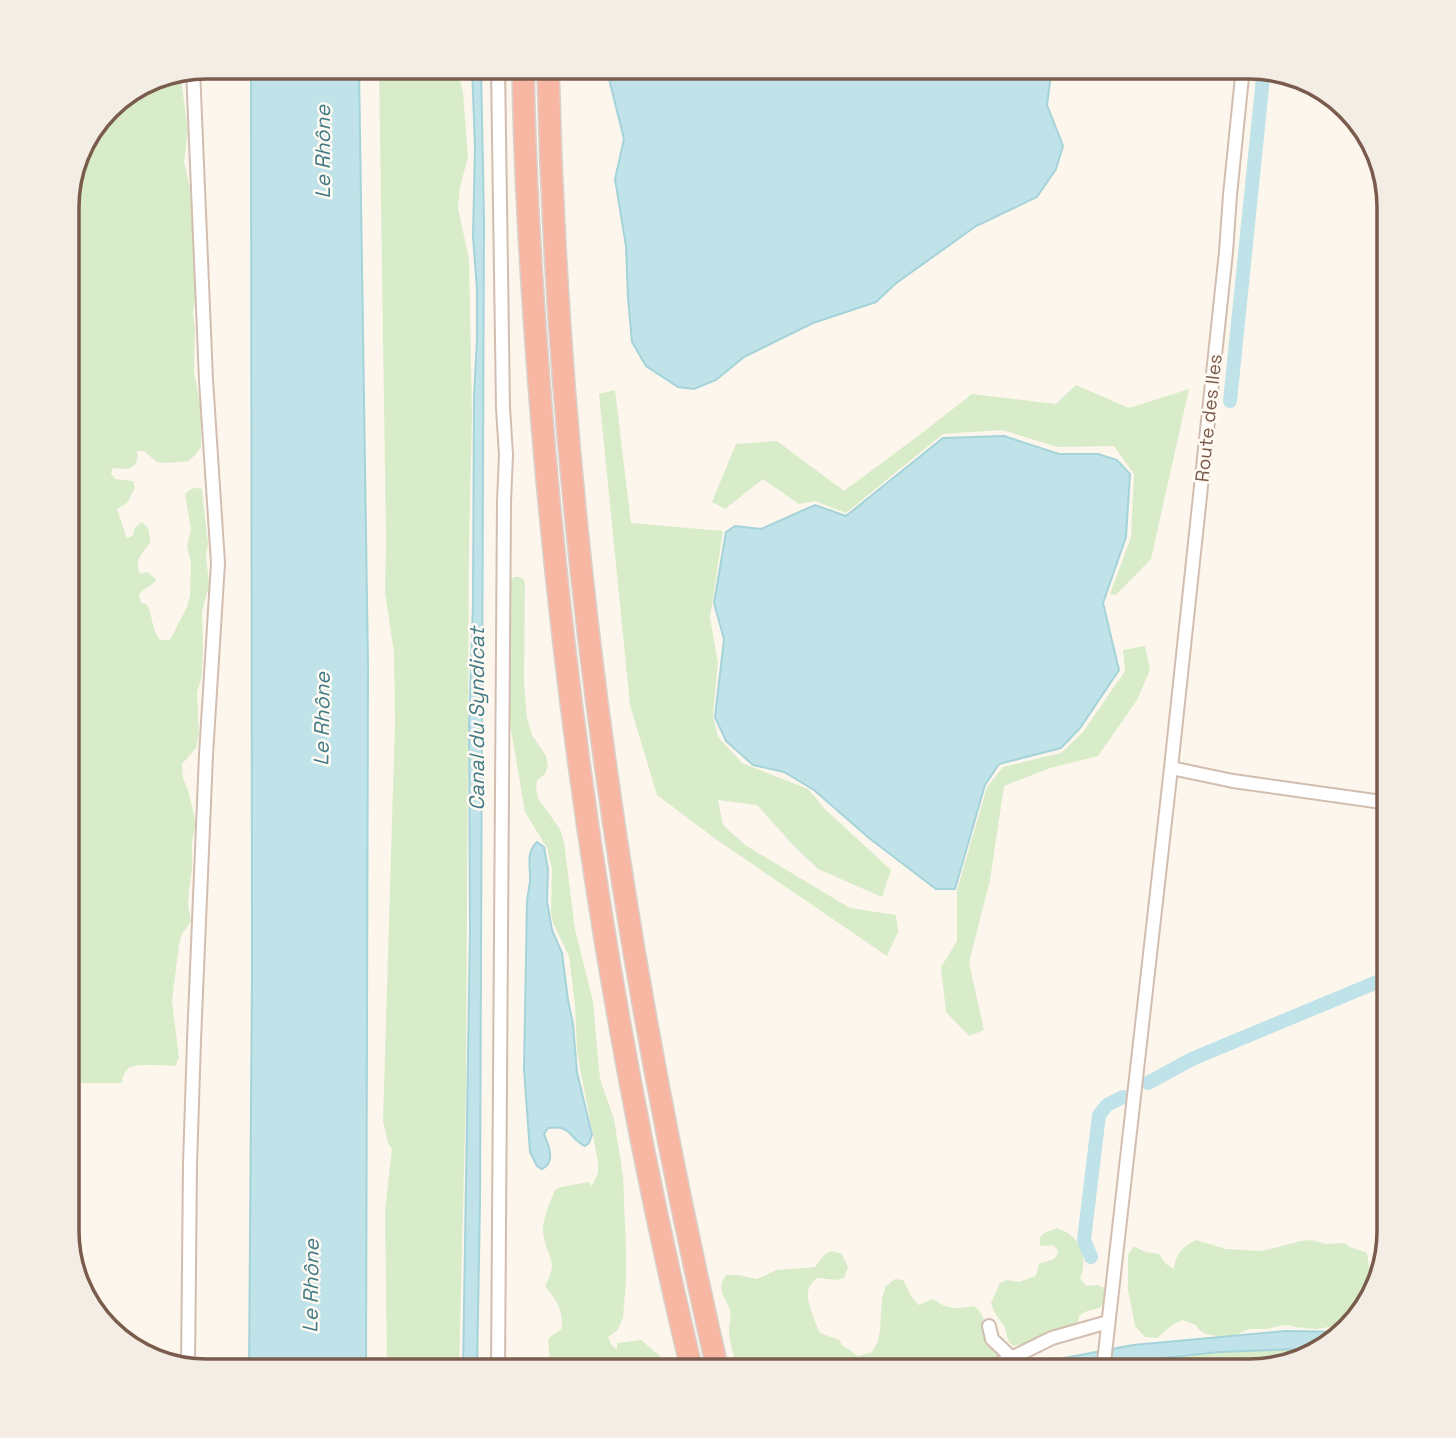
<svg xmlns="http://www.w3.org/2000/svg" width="1456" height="1438" font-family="'Space Grotesk',sans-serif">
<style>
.green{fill:#d8ecc9}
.water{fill:#bfe3e8;stroke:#a5d3da;stroke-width:2}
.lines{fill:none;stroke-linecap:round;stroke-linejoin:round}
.canal{stroke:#bfe3e8;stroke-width:14}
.minor-casing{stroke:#d1beb0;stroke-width:16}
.motorway-casing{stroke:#dad1cd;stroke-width:24}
.minor{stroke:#fff;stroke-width:12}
.motorway{stroke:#f7b7a3;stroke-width:21}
.labels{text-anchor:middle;stroke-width:5;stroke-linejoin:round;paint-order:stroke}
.street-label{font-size:19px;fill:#7a5c4d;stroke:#fffaf3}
.water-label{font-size:21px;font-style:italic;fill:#437c86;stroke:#fffaf3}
.rim{fill:none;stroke:#7a5c4d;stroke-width:3.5}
</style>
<rect width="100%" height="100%" fill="#fdf6ec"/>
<g class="green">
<polygon points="379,67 457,67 463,93 468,157 460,187 458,208 469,259 472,415 469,542 466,1085 459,1371 387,1371 385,1210 392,1149 388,1143 383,1121 395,722 394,653 385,593 386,541"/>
<path d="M180 72 188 131 184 162 200 230 198 280 193 313 195 328 194 372 201 409V447L194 456 188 461 167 463 157 462 144 451H136L138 456 135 465 128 469 113 468 111 473 115 479 133 481 135 488 127 503 117 509 127 539 133 535 135 528 142 522 149 530 150 543C142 553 134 560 140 574L148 572 156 580C152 587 143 587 139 595L141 603 146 604C154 616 150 626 160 640H170L187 607 190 596 191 562 187 547 191 529 185 495C190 488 194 487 202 489L208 545 206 555 209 585 202 612 203 647 202 676 197 692 199 733 196 748 182 764 183 779 188 790 196 823 192 841V869L189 890 188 905 191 921 182 934 179 944 172 1001 179 1058 175 1066C164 1066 138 1063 129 1068 124 1072 122 1078 122 1083H80L67 1012V270L76 272 81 265 67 251V197L81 144 106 113 120 106 143 90 156 79V77Z"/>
<polygon points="1076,385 1129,408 1189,389 1151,559 1116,595 1110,594 1131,537 1134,474 1114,446 1058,447 1002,430 943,434 846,513 815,501 799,504 763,479 725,509 712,502 736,444 777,441 844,491 922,433 972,394 1056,404"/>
<polygon points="615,390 631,523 723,531 710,618 718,662 713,716 718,737 742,763 808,789 826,810 891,870 882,897 818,869 792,844 757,805 718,800 723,825 745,845 850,908 896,915 898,932 887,956 717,840 657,795 630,705 599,394"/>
<path d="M514 577H520L523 579 525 583 524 681 527 718 532 735 546 756 548 766 545 774 537 780 536 790 539 800 560 829 564 842 575 929 593 1002 600 1079 614 1119 623 1176 626 1249V1281L623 1318 617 1331 608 1337 611 1344 617 1350V1343L641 1340 660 1356 667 1371H619L618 1364 617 1371H545V1367L550 1360 548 1340 551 1336 561 1330C565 1312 556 1300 545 1286 560 1259 546 1257 543 1233 542 1219 550 1203 555 1190L561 1187 588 1182 592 1186 598 1173V1162L577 1052 575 1005 569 956 553 923 551 912 552 869 547 848 525 812 510 724 508 667 511 581Z"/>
<polygon points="1145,646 1150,670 1137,700 1098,756 1050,768 1004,786 990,880 969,963 984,1030 969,1036 946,1012 941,967 957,941 957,890 987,787 1003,767 1061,753 1083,732 1125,671 1123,650"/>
<path d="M1057 1228 1060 1230C1080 1235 1089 1259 1080 1278L1086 1286 1098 1285 1104 1288C1108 1316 1093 1304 1079 1316L1078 1324 1061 1337C1041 1330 1047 1333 1032 1342 1026 1345 1019 1345 1013 1346 1005 1339 1008 1333 1003 1324 997 1316 994 1313 991 1303L1000 1283 1006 1280 1019 1282 1036 1276 1039 1264 1054 1259 1058 1254 1057 1249 1052 1245 1045 1246 1040 1245V1237L1044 1233Z"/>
<path d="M1196 1240 1226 1249 1262 1251 1301 1241 1312 1240 1325 1244 1344 1243C1351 1249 1359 1249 1367 1253L1370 1274 1369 1299 1348 1328 1330 1327 1316 1329 1294 1327 1288 1325 1278 1326 1267 1329H1249L1230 1337H1222L1206 1334 1199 1330 1196 1325 1182 1320 1172 1325 1157 1338 1145 1337 1135 1326 1128 1290V1255L1134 1246 1145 1252 1159 1254 1166 1264 1174 1269C1175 1255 1183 1246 1196 1240Z"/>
<path d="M831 1251 842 1254 848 1267 844 1278 836 1280 817 1278C813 1282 808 1286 808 1293 807 1303 816 1324 820 1333L839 1340 842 1345 858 1356 872 1352 878 1341 880 1331 882 1298 886 1286 895 1279 903 1280C910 1291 909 1297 919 1305L933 1299C948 1310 956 1309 974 1306 994 1320 975 1338 999 1351L1000 1356 977 1371H739C734 1359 731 1347 729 1334 728 1326 732 1318 730 1311 726 1296 715 1290 726 1275H737L757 1279 777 1270 815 1267 825 1254Z"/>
<polygon points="1336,1340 1303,1361 1250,1371 1048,1371 1092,1359"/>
<polygon points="529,1358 542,1360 543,1371 520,1371"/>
</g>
<g class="water">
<polygon points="251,67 359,67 368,666 366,1371 249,1371 252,974"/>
<polygon points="472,67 481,67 484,221 480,1202 477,1371 463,1371 470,931 469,726 473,602 474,397 477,338 477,290 473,236 475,147"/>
<polygon points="606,67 1052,67 1047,105 1063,146 1056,169 1037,197 976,226 895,284 876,302 813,323 744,357 716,380 694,389 678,387 646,366 632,342 628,298 626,246 615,179 624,139"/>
<polygon points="1004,436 1059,454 1098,454 1117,460 1130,474 1126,537 1103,603 1119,670 1080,728 1061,748 999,764 985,785 955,889 936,889 869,838 814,790 784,772 753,765 726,741 715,717 724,639 714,603 726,532 735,526 761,529 815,505 846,516 943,438"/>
<path d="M537 842 544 847 548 869 547 901 552 930 562 953 568 1000 573 1024 577 1072 592 1135 589 1143 585 1146C567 1137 573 1125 548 1128L544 1134C549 1146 556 1162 542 1169L537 1166 530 1152 524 1069 527 901C528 894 529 888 530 882 531 868 525 853 537 842Z"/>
<polygon points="1285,1331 1345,1332 1342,1336 1324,1348 1219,1352 1091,1366 1069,1371 1016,1371 1059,1359 1133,1345"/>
</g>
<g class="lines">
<g class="canal">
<polyline points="1230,401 1264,68"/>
<polyline points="1148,1083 1192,1059 1389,977"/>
<polyline points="1091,1257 1084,1240 1099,1115 1107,1105 1123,1097"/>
</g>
<g class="minor-casing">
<g id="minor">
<polyline points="498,67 503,408 506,455 504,502 498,1371"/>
<polyline points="1171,768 1233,781 1389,803"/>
<polyline points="989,1326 992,1339 1012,1358"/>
<polyline points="188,1368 190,1165 194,1040 206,755 218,563 206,380 193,69"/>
<polyline points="985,1371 1052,1338 1108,1322"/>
<polyline points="1103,1371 1171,768 1226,252 1230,195 1243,67"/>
</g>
</g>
<g class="motorway-casing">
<g id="motorway">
<path d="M523 67C525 197 534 327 545 457 572 765 620 1071 692 1371"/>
<path d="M548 67C558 508 619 942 718 1371"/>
</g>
</g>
<use href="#minor" class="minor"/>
<use href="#motorway" class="motorway"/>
</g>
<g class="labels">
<g class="street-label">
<text transform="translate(1208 418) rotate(-84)" y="7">Route des Iles</text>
</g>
<g class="water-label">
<text transform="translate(323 152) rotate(-90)" y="7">Le Rhône</text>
<text transform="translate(322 719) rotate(-89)" y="7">Le Rhône</text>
<text transform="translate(477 719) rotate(-90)" y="7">Canal du Syndicat</text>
<text transform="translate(311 1286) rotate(-89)" y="7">Le Rhône</text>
</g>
</g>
<path d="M0 0H1456V1438H0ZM207 79H1249A128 128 0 0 1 1377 207V1231A128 128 0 0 1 1249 1359H207A128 128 0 0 1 79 1231V207A128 128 0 0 1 207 79Z" fill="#f4ede6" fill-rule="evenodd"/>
<path class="rim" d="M207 79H1249A128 128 0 0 1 1377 207V1231A128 128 0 0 1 1249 1359H207A128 128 0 0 1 79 1231V207A128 128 0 0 1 207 79Z"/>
</svg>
